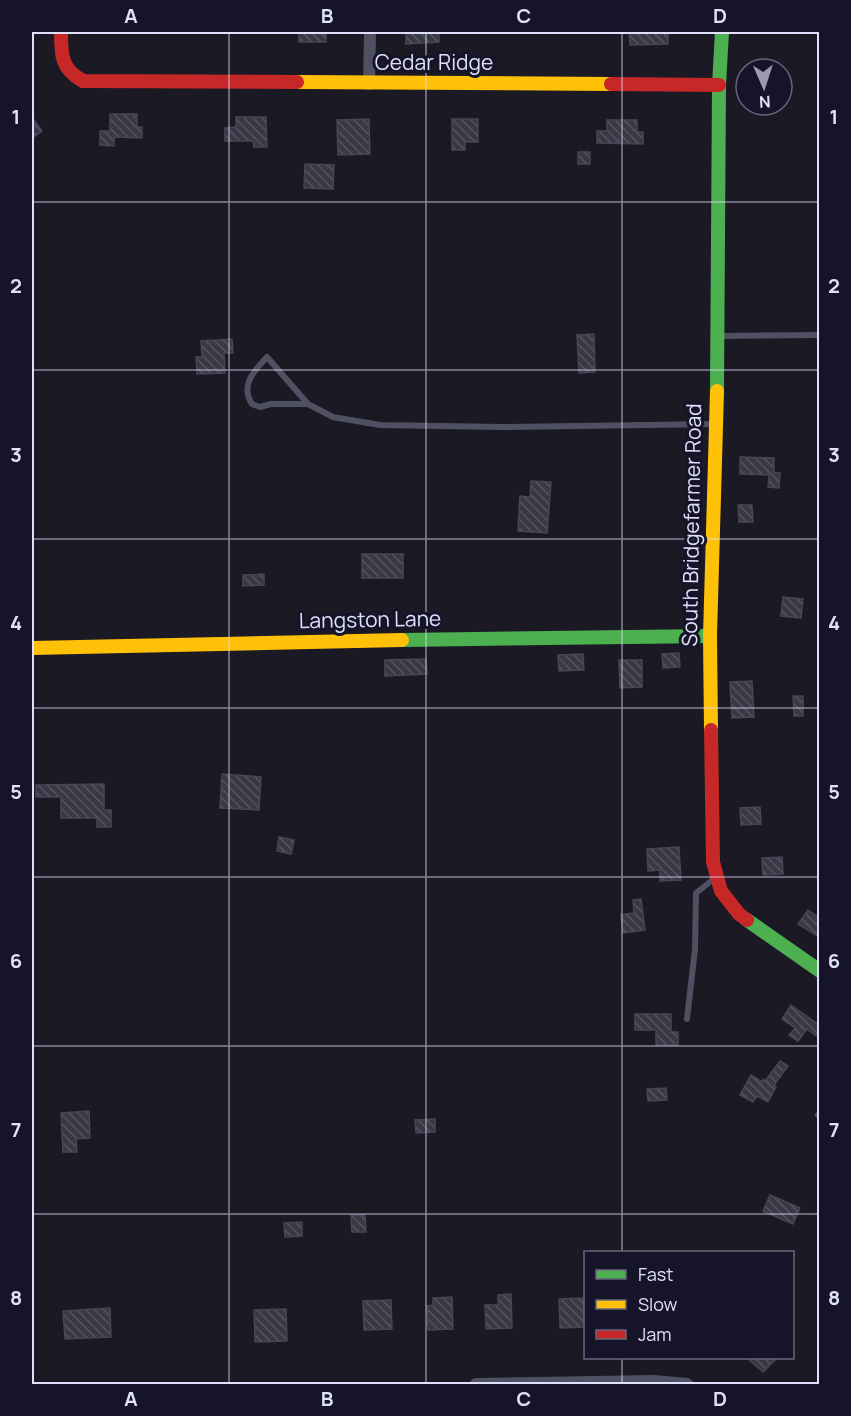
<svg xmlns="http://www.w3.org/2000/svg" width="851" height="1416" viewBox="0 0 851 1416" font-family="Manrope,sans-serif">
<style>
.building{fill:url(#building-back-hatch);stroke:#474556;stroke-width:1.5}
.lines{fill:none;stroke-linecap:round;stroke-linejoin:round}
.lane{stroke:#505063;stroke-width:6}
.street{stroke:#505063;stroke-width:12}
.fast{stroke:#4caf50;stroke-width:14}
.slow{stroke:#ffc107;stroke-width:14}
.jam{stroke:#c62828;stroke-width:14}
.grid{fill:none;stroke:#e0e0fb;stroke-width:1.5;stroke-opacity:0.55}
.labels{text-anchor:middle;stroke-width:6;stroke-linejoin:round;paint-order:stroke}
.street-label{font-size:21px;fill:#e0e0fb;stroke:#161429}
.neatline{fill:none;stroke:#e0e0fb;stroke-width:2}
.grid-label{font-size:20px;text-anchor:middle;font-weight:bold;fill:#e0e0fb}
</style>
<defs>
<pattern id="building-back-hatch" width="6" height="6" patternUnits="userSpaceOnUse" patternTransform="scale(1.5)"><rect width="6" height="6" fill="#393845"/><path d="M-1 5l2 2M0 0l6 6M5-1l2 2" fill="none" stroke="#555461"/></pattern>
</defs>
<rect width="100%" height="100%" fill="#1a1924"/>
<g class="building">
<rect x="299" y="32" width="27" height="10"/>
<polygon points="406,32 439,32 439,42 406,44"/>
<polygon points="629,32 668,32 668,44 630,45"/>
<polygon points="110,114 137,114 137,127 142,127 142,138 114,137 114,146 100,145 100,131 110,131"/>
<polygon points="32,117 42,131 32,138"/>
<polygon points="236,117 266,117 267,147 254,147 253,141 225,141 225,128 236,127"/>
<polygon points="369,119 370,154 338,155 337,120"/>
<polygon points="452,119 478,119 478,142 465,142 465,150 452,150"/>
<polygon points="607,120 637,120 637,132 643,132 643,144 597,143 597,131 607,131"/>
<rect x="578" y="152" width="12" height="12"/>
<polygon points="305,164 334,165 333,189 304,188"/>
<polygon points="594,334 595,372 579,373 577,335"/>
<polygon points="232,339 233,353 224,353 225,373 197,374 196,357 202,357 201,341"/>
<polygon points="740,457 774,458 774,473 780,473 779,488 768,487 769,475 740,474"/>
<polygon points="531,481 551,482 547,533 518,531 520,496 530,497"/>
<polygon points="738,505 752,505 753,522 739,522"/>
<rect x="362" y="554" width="41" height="24"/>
<polygon points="264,574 264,585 243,586 243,575"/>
<polygon points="783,597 803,599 801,618 781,616"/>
<polygon points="679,653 680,667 663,668 662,654"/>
<polygon points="583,654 584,670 559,671 558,655"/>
<polygon points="426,659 427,674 385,676 385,660"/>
<polygon points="619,660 642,660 642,687 620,688"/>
<polygon points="752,681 754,717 732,718 730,682"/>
<polygon points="793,696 803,696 803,716 794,716"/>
<polygon points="222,774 261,777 259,810 220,808"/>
<polygon points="104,784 104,810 111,810 111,827 97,827 97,818 61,818 61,797 36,797 36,785"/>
<polygon points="760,807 761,824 741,825 740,808"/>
<polygon points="279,837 294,840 291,854 277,851"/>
<polygon points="679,847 681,880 660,881 660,870 648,871 647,849"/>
<polygon points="782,857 783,874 763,875 762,858"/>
<polygon points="641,899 645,930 623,933 621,915 634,913 633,900"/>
<polygon points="808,910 819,918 819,937 798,924"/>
<polygon points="791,1005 819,1025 819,1038 807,1029 798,1041 789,1035 795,1028 782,1019"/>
<polygon points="635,1014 671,1014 671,1032 678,1032 678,1045 656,1045 656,1030 635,1030"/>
<polygon points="780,1061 788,1066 774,1085 776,1087 768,1102 757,1096 753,1102 740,1095 751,1075 762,1082 763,1079 765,1081"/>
<polygon points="666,1088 667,1100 648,1101 647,1089"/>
<polygon points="89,1111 90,1138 76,1139 77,1152 63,1152 61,1113"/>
<polygon points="435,1119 435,1132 416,1133 415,1120"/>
<polygon points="770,1195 800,1208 793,1224 763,1211"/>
<polygon points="351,1215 365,1215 366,1232 352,1232"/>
<polygon points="302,1222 302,1236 285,1237 284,1223"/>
<polygon points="511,1294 512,1328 486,1329 485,1305 498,1305 498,1295"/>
<polygon points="452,1297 453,1329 428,1330 427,1306 433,1305 433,1298"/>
<polygon points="585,1298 585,1327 560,1328 559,1299"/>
<polygon points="391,1300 392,1329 364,1330 363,1301"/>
<polygon points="110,1308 111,1337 65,1339 63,1311"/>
<polygon points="286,1309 287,1341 255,1342 254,1310"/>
<polygon points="747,1358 777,1358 763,1372"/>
</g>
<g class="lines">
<g class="lane">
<polyline points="719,336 820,335"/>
<path d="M308,404h-37l-11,3 -8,-3c-12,-19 2,-33 15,-47l41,47 25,13 47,8 122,2 213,-3"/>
<polyline points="687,1019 695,949 696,893 715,878"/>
<polyline points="818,1115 820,1113"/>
</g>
<g class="street">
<polyline points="369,84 370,32"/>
<polyline points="476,1384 653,1381 687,1384"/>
</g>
<g class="fast">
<polyline points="717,391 719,85 722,32"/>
<polyline points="402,640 710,636"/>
<polyline points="747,920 820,971"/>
</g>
<g class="slow">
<polyline points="297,82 611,84"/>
<polyline points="32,648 402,640"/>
<polyline points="711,730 710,636 717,391"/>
</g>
<g class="jam">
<path d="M61,32c0,23 0,37 22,49l214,1"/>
<polyline points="611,84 719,85"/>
<polyline points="711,730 713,862 721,891 739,914 747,920"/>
</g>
</g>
<path class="grid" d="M229,32v1352M426,32v1352M622,32v1220M32,202h788M32,370h788M32,539h788M32,708h788M32,877h788M32,1046h788M32,1214h788M622,1358v26"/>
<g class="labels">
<g class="street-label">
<text x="434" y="70">Cedar Ridge</text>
<text transform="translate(692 525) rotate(-89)" y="7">South Bridgefarmer Road</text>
<text transform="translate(370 620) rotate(-1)" y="7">Langston Lane</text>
</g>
</g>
<rect width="851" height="1416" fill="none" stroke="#161429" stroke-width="66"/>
<rect x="584" y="1251" width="210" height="108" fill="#161429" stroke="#67667d" stroke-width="1.5"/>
<rect x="596" y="1270" width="30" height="9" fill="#4caf50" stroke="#67667d" stroke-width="1.5"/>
<text x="638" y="1281" font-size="18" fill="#e0e0fb">Fast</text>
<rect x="596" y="1300" width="30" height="9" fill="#ffc107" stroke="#67667d" stroke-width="1.5"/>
<text x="638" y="1311" font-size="18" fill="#e0e0fb">Slow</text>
<rect x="596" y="1330" width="30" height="9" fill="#c62828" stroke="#67667d" stroke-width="1.5"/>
<text x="638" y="1341" font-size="18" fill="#e0e0fb">Jam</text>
<g transform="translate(764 87) rotate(177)"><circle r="28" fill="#161429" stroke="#67667d" stroke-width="1.5"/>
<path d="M0-4.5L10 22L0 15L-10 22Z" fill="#9b9ab0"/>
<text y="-9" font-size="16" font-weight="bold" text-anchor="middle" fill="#e0e0fb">N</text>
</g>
<rect x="33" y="33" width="785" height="1350" class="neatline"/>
<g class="grid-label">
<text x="131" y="23">A</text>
<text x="327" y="23">B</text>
<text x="524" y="23">C</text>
<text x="720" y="23">D</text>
<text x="16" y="124">1</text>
<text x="834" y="124">1</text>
<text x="16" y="293">2</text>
<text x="834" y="293">2</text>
<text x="16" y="462">3</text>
<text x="834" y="462">3</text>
<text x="16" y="630">4</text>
<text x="834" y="630">4</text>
<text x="16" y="799">5</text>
<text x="834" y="799">5</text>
<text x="16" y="968">6</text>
<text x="834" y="968">6</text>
<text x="16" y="1137">7</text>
<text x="834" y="1137">7</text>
<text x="16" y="1305">8</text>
<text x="834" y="1305">8</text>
<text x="131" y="1406">A</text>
<text x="327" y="1406">B</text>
<text x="524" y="1406">C</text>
<text x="720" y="1406">D</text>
</g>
</svg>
